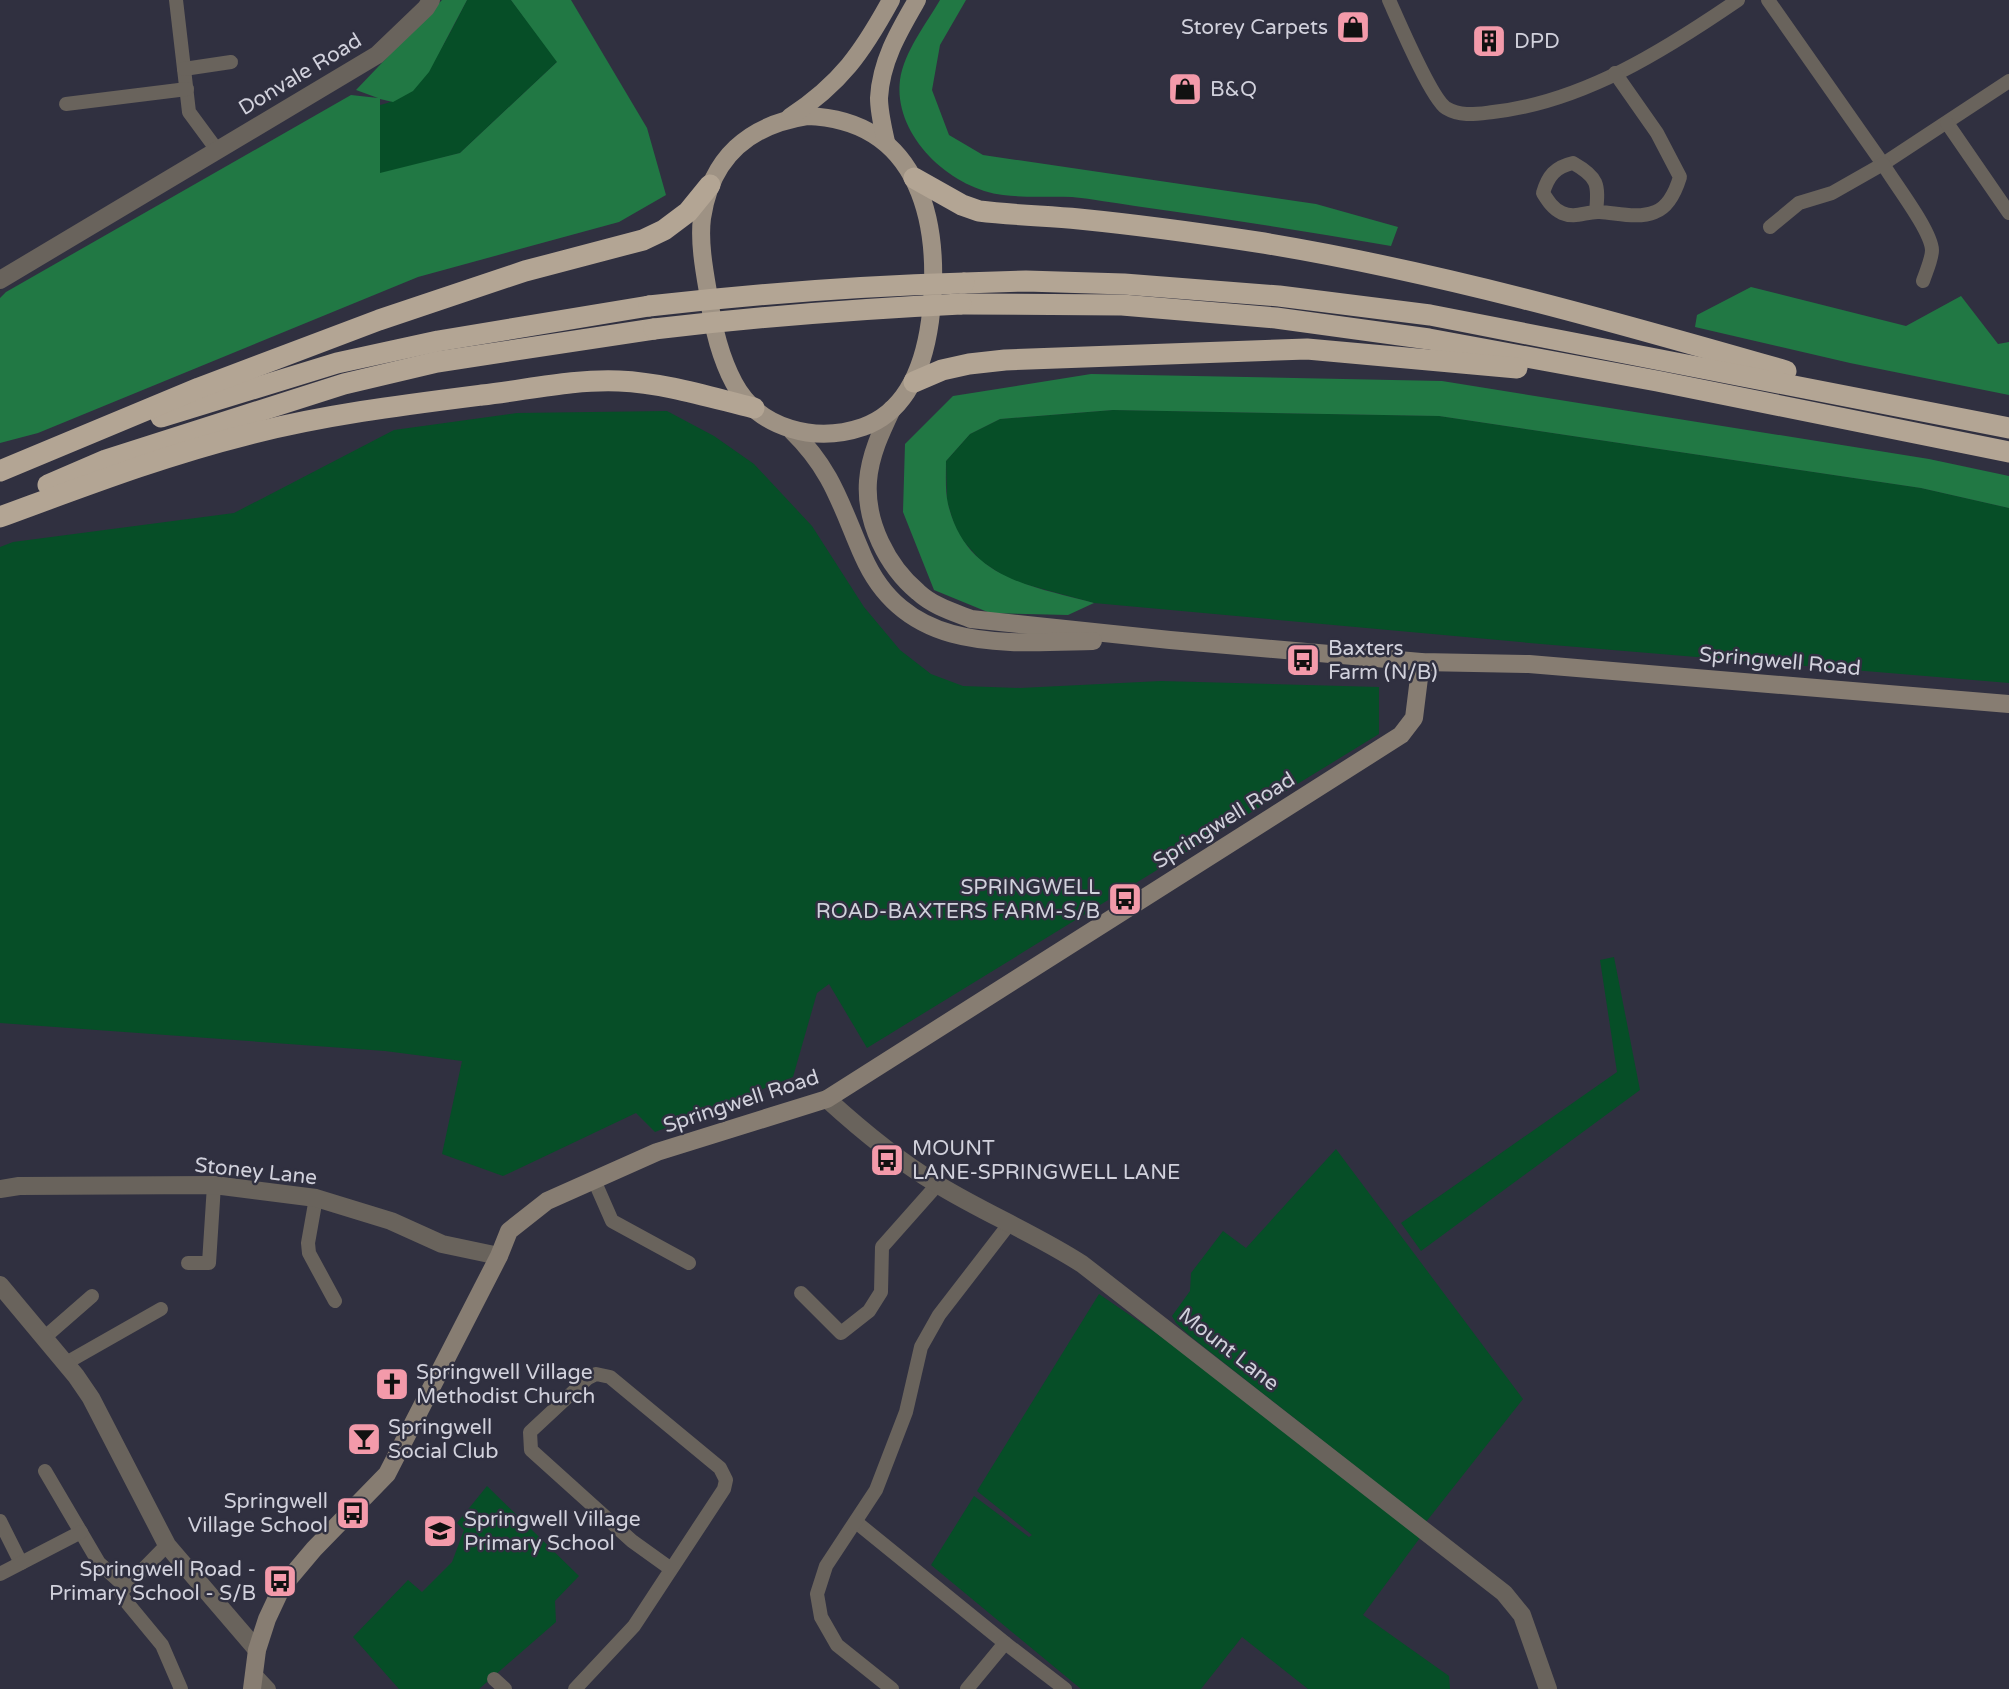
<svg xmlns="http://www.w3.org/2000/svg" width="2009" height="1689" viewBox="0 0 2009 1689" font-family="'Varela Round',sans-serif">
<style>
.green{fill:#064e27}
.forest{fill:#217844}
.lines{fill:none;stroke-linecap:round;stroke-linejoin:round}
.minor{stroke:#69635c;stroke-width:14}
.tertiary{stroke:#69635c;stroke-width:18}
.secondary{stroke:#877d72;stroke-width:18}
.primary{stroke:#9e9284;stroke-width:18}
.motorway{stroke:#b3a594;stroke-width:21}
.motorway-bridge{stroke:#b3a594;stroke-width:21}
.labels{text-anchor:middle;stroke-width:5;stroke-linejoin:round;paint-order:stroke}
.poi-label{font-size:21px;fill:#d1d1dc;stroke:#303040;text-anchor:start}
.street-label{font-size:21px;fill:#d1d1dc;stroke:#303040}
</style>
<rect width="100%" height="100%" fill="#303040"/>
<g class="green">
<path d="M467,0h44l47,61 -98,92 -80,21v-69c42,-8 69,-71 87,-105z"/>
<polygon points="1113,410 1439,416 1921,488 2009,508 2009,683 1541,644 1094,603 1010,580 981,561 957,534 947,501 946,461 970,434 1000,419"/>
<polygon points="667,411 714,436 754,464 812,526 864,607 900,650 931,674 963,686 1020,688 1161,681 1379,687 1379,734 867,1048 829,984 817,993 793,1077 655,1132 636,1113 503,1176 442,1154 462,1061 385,1051 0,1023 0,547 13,542 234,513 394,430 517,413"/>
<polygon points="1614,957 1640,1090 1421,1251 1401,1223 1617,1072 1600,960"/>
<polygon points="1336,1149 1523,1399 1426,1522 1190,1336 1176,1323 1172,1316 1190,1291 1191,1273 1223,1231 1246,1248"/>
<polygon points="1099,1294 1293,1427 1425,1531 1363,1615 1449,1676 1450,1689 1308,1689 1242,1637 1201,1689 1081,1689 931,1565 974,1496 1029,1537 1032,1535 977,1491"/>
<polygon points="487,1486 579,1576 555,1601 556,1622 479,1689 399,1689 353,1637 408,1580 422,1592 452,1562 464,1530 457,1523"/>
</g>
<g class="forest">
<polygon points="442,0 467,0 429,72 413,91 393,102 380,99 380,173 460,153 557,62 511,0 571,0 647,128 666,195 619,222 418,277 38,433 0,443 0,298 6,292 351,95 378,98 356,90"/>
<path d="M940,0h26l-26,45 -8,45 17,45 34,20 333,49 82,23 -7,19c-85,-15 -171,-28 -256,-40 -21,-3 -42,-7 -63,-9 -23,-1 -46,1 -69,-2 -52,-6 -110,-59 -103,-115 4,-28 26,-56 40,-80z"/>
<polygon points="1751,287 1906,326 1961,296 1998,344 2009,342 2009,395 1850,363 1695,327 1697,315"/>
<path d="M1091,374l351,7 487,78 80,17v32l-88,-20 -482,-72 -326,-6 -113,9 -30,15 -24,27c0,14 -1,30 2,43 18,75 83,82 146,99l-26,12 -78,-2 -56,-23 -31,-78 2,-68 48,-48z"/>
</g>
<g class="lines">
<g class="minor">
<polyline points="176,0 189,112 217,150"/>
<path d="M1389,0c9,20 42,98 57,108 15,9 30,6 47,4 90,-10 172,-62 245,-112"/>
<polyline points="1768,0 1883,164 2009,81"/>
<polyline points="184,69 231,62"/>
<polyline points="66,104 187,89"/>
<polyline points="1947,123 2009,213"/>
<path d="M1596,212c3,-28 2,-35 -23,-49 -18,4 -25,13 -30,30 5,8 10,16 19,20 14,6 24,-2 38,-1 17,1 38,7 55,0 14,-5 21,-22 25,-35l-23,-44 -42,-60"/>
<path d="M1770,227l29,-24 33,-10 51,-29c11,19 48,66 49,86 0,9 -6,22 -9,31"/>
<polyline points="594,1180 612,1221 689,1263"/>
<polyline points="316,1198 308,1243 309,1253 335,1301"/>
<polyline points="188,1263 209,1263 214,1185"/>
<polyline points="801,1293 841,1333 869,1311 881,1292 882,1247 937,1185"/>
<polyline points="45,1337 92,1296"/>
<polyline points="66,1363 161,1309"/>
<polyline points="45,1471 99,1563 119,1581"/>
<polyline points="0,1521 21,1563"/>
<polyline points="856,1522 1005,1643"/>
<polyline points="167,1545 121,1592 124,1599 162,1645 181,1689"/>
<polyline points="0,1574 81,1532"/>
<polyline points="254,1673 269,1689"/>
<polyline points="494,1679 505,1689"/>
<polyline points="575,1689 634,1626 724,1489 726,1480 720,1468 610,1377 596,1374 588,1378 530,1432 531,1450 632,1541 671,1569"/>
<polyline points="892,1689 837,1645 821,1617 817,1594 826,1566 876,1490 906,1412 921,1347 939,1315 1010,1223"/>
<polyline points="967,1689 1005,1643 1065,1689"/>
</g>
<g class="tertiary">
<polyline points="0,280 377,55 426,8 431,0"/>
<path d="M827,1099c34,31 70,61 110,85 47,29 99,50 145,80l422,329 18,22 26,74"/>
<polyline points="0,1189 19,1186 214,1185 316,1198 391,1221 442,1244 499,1256"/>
<polyline points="0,1285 76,1376 91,1398 167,1545 257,1650"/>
</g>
<g class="secondary">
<path d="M892,409c-11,23 -22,46 -24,72 -3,41 19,85 50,111 15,14 35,20 53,27l199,21 251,22 108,2 480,40"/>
<path d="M792,431c41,40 49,75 71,125 43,98 141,87 230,85"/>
<polyline points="252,1689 257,1650 267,1619 282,1587 314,1549 387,1474 499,1256 509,1231 547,1201 657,1152 827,1099 1401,735 1414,718 1421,662"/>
</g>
<g class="primary">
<path d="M807,116c115,4 135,110 123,205 -6,44 -22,90 -67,106 -47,16 -104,3 -129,-44 -15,-28 -22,-60 -26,-91 -4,-23 -9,-51 -6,-74 9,-60 47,-93 105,-102z"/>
<path d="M790,117c51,-34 72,-64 101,-117"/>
<path d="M886,142c-3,-14 -7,-30 -7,-44 2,-37 20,-67 38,-98"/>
</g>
<g class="motorway">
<path d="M914,178l48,27 17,6c33,4 67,5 100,8 60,6 119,14 178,23 179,29 355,79 529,129"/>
<polyline points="964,283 1026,281 1124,284 1279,296 1430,315 2009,428"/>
<polyline points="961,304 1122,305 1276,318 1429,339 1657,381 2009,452"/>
<polyline points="914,382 942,370 969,364 1005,360 1307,349 1517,368"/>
<polyline points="161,417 337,363 438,341 649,306"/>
<polyline points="0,471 199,388 379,320 525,271 643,240 664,230 688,212 710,185"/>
<polyline points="48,485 106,460 344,384 437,362 654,329"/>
<path d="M0,517c82,-30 162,-61 246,-82 77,-20 157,-30 236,-40 45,-5 92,-16 137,-14 46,2 90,16 135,27"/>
</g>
<g class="motorway-bridge">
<path d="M649,306c105,-12 210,-20 315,-23"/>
<path d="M654,329c102,-12 204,-20 307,-25"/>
</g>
</g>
<defs>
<g id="shop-square" transform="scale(1.75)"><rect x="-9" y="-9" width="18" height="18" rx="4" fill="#f39aaa" stroke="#303040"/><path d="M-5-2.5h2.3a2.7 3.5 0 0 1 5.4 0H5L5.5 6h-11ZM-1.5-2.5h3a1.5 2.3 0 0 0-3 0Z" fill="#111"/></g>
<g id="building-square" transform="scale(1.75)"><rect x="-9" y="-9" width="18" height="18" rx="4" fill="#f39aaa" stroke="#303040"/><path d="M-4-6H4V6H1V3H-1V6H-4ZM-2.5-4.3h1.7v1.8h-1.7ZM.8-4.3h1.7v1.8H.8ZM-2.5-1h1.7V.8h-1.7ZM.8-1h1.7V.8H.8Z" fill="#111"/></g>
<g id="bus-square" transform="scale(1.75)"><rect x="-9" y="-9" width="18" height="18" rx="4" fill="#f39aaa" stroke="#303040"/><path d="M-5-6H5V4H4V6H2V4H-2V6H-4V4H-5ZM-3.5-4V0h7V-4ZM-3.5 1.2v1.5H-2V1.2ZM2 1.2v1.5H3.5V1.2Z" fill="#111"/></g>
<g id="church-square" transform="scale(1.75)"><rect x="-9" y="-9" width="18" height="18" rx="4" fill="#f39aaa" stroke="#303040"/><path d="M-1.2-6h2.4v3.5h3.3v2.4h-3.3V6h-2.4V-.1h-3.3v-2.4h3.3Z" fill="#111"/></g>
<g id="bar-square" transform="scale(1.75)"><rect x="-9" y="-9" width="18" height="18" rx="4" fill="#f39aaa" stroke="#303040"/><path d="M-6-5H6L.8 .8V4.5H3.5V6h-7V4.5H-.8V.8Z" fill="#111"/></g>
<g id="school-square" transform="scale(1.75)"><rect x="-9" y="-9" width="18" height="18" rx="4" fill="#f39aaa" stroke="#303040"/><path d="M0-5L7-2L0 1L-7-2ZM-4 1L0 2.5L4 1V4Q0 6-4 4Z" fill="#111"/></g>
</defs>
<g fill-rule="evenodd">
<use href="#shop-square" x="1353" y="27"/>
<use href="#building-square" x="1489" y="41"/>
<use href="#shop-square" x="1185" y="89"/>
<use href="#bus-square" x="1303" y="660"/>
<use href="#bus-square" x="1125" y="899"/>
<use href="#bus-square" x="887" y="1160"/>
<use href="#church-square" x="392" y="1384"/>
<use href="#bar-square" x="364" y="1439"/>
<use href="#bus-square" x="353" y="1513"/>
<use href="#school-square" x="440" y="1531"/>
<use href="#bus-square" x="280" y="1581"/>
</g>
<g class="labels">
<g class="poi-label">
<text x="1328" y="34" text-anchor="end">Storey Carpets</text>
<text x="1514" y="48">DPD</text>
<text x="1210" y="96">B&amp;Q</text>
<text x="1328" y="655">Baxters<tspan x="1328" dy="24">Farm (N/B)</tspan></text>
<text x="1100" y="894" text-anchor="end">SPRINGWELL<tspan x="1100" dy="24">ROAD-BAXTERS FARM-S/B</tspan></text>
<text x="912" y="1155">MOUNT<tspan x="912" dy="24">LANE-SPRINGWELL LANE</tspan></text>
<text x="416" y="1379">Springwell Village<tspan x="416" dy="24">Methodist Church</tspan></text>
<text x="388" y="1434">Springwell<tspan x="388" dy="24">Social Club</tspan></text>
<text x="328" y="1508" text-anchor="end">Springwell<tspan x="328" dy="24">Village School</tspan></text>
<text x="464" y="1526">Springwell Village<tspan x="464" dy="24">Primary School</tspan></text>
<text x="256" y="1576" text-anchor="end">Springwell Road -<tspan x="256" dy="24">Primary School - S/B</tspan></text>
</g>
<g class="street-label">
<text transform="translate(300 74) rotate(-31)" y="7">Donvale Road</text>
<text transform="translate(1780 661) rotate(5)" y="7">Springwell Road</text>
<text transform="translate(1224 820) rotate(-32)" y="7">Springwell Road</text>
<text transform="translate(741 1101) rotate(-18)" y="7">Springwell Road</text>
<text transform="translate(256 1171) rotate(6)" y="7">Stoney Lane</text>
<text transform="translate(1229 1349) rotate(38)" y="7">Mount Lane</text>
</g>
</g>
</svg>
